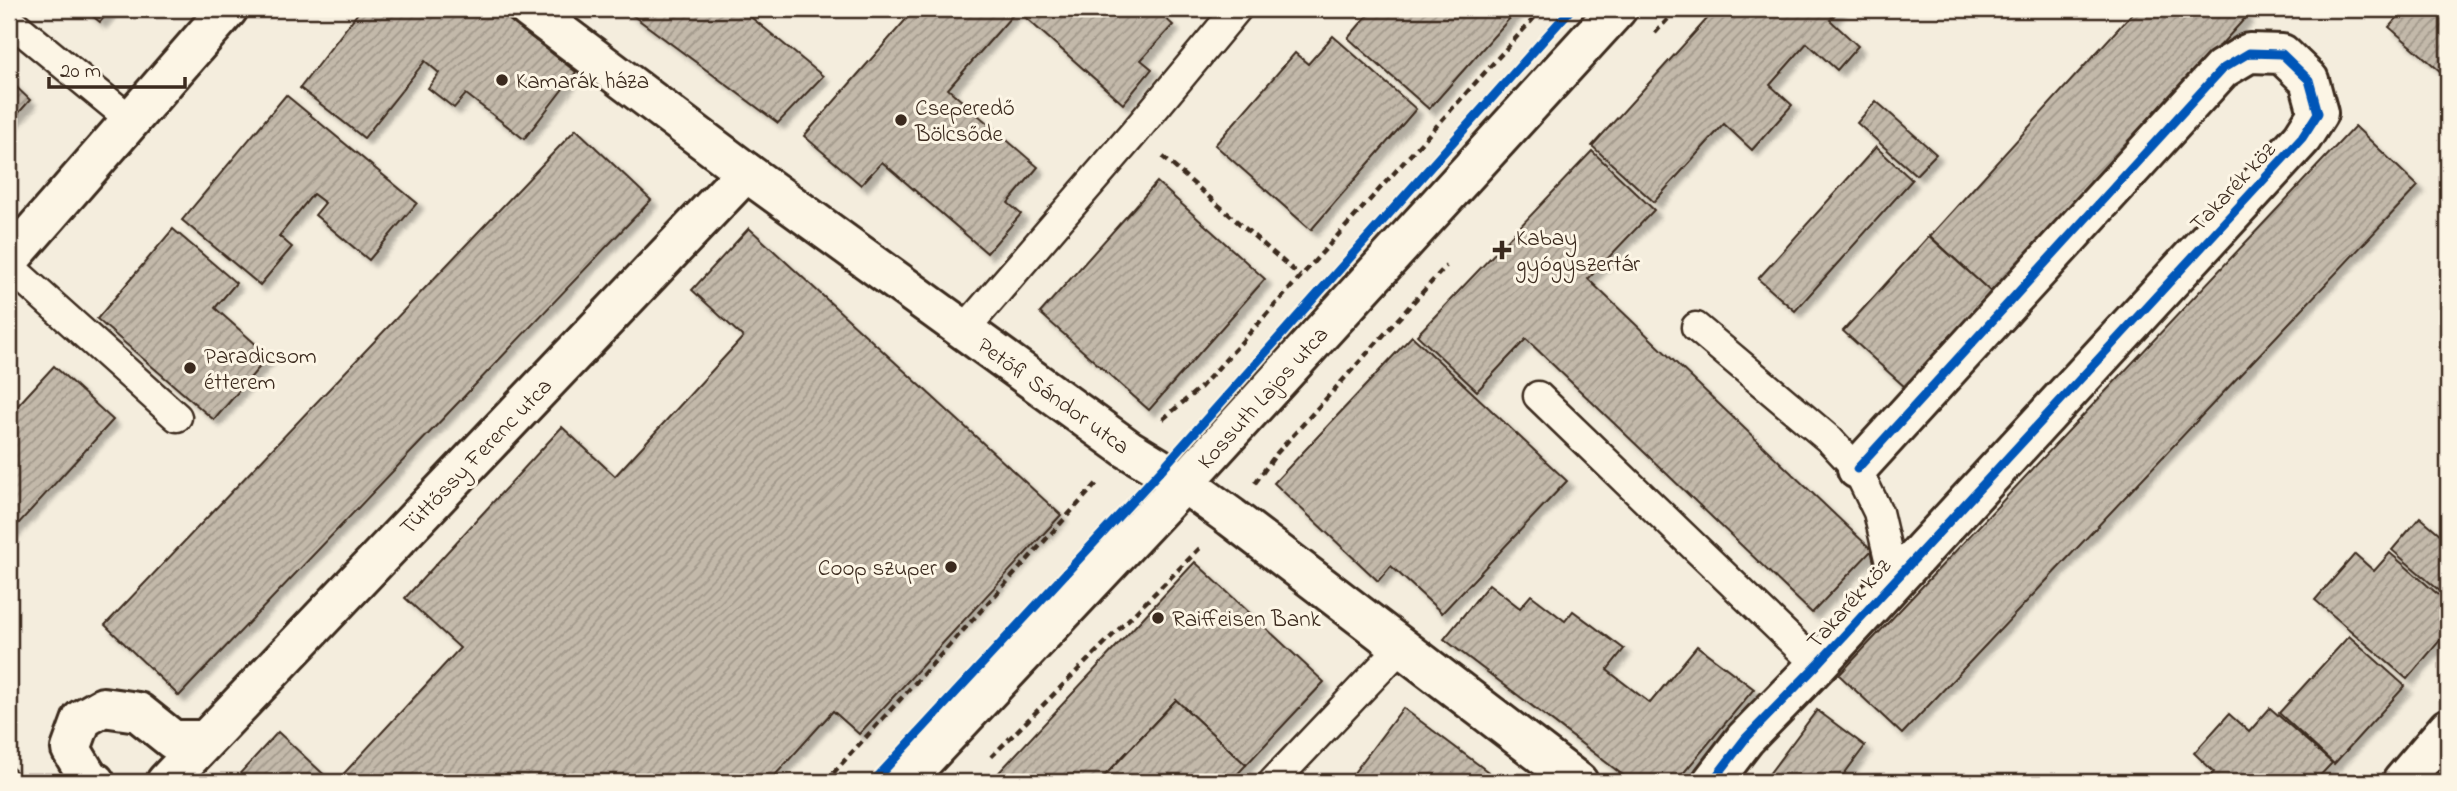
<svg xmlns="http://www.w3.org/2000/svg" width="2457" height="791" viewBox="0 0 2457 791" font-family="'Indie Flower',sans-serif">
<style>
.building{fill:url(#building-hatch);stroke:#3b2a1e;stroke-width:2;filter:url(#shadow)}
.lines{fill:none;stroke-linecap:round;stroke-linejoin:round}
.lane-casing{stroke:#3b2a1e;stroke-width:33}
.street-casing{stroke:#3b2a1e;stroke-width:44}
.secondary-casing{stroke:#3b2a1e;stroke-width:44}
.path{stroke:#3b2a1e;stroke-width:4.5;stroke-dasharray:7 5;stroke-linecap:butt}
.lane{stroke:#fcf5e5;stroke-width:28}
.street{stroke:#fcf5e5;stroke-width:38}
.secondary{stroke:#fcf5e5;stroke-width:38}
.cycleway-casing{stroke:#fcf5e5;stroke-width:13}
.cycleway{stroke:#0057b8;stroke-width:9}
.poi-dot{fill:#3b2a1e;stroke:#fcf5e5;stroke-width:2.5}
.labels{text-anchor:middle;stroke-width:6;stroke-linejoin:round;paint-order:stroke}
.poi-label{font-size:23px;fill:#3b2a1e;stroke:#fcf5e5;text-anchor:start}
.street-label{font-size:23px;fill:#3b2a1e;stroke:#fcf5e5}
</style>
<defs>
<pattern id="building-hatch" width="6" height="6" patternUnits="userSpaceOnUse" patternTransform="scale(1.75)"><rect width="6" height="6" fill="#c3b9aa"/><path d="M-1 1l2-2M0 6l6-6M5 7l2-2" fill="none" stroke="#a0978a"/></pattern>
<filter id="shadow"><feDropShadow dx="6" dy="6" stdDeviation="2" flood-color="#0004"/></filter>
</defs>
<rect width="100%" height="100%" fill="#f4eddd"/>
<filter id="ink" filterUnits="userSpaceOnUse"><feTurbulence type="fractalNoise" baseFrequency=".0143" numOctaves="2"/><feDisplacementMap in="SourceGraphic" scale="14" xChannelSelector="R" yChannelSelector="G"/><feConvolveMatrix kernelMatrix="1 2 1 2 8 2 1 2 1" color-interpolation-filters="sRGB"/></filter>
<g filter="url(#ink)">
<g class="building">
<polygon points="84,9 111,9 100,22"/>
<polygon points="361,9 495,9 576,72 524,139 466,94 454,108 428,88 439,73 425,61 364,138 300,88"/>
<polygon points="624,9 741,9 823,76 778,123"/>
<polygon points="915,9 1155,9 1173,25 1141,60 1152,69 1123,104 1017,10 948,89 1038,167 1008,203 1021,214 987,253 882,162 861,185 804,136"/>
<polygon points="1373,9 1518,9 1429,109 1348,38"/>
<polygon points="1716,9 1840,9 1830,20 1858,46 1837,70 1807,43 1770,85 1792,105 1752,150 1724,124 1654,202 1592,146"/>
<polygon points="2136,9 2239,9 2247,16 1994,295 1930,236"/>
<polygon points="2405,9 2448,9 2448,78 2389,27"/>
<polygon points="1333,36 1416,109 1311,230 1215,145 1295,53 1308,64"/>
<polygon points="9,80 30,100 9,124"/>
<polygon points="286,95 417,203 369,260 315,215 325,203 313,194 279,236 292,247 260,285 182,220"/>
<polygon points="1876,101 1936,154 1916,175 1857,123"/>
<polygon points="2355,126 2418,186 1902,734 1839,675"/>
<polygon points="576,129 651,200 179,696 105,625"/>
<polygon points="1876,147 1912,180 1795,311 1758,279"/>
<polygon points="1592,151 1654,210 1588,279 1872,550 1812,613 1526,339 1477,391 1417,335"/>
<polygon points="1157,182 1265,279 1149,410 1040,313"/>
<polygon points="749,228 1061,515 859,734 833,711 769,782 336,782 460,648 405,598 562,427 615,476 743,337 692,290"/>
<polygon points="173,229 236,283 215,308 269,356 214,420 97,319"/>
<polygon points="1929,236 1992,293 1906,388 1843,331"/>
<polygon points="1412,336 1567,481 1442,613 1391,566 1378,581 1274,483"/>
<polygon points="54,366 113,420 9,534 9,415"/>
<polygon points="2420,517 2448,541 2448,598 2392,550"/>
<polygon points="2390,553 2448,603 2448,631 2407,679 2315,600 2355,554 2374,571"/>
<polygon points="1195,562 1324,682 1246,765 1176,700 1099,782 990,782"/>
<polygon points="1489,584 1520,608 1531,595 1565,621 1573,611 1624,649 1607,670 1650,703 1697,646 1754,689 1676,782 1632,782 1444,639"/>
<polygon points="2349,636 2405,686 2334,764 2279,713"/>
<polygon points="1176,700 1246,765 1230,782 1099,782"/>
<polygon points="1403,708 1491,774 1501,782 1347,782"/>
<polygon points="2270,708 2332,763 2314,782 2205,782 2214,772 2194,753 2229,714 2249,732"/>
<polygon points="1817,710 1865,746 1838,782 1763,782"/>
<polygon points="278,732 332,782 232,782"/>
<polygon points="9,765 28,782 9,782"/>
</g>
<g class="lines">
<g class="lane-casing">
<g id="lane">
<polyline points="9,20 131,120"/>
<polyline points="9,266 177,417"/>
<polyline points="1696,327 1830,440 1857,469 1878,512 1894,580"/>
<polyline points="964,330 1134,133 1237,9"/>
<polyline points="1538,396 1817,665"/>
<polyline points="1273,782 1400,648"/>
</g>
</g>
<g class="street-casing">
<g id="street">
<polyline points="529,9 746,172 1128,449 1184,483 1231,517 1578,782"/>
<polyline points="95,782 89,779 71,749 82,719 103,707 138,712 173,740 204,740"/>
<polyline points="166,782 746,172"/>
<polyline points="1712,782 1745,739 1817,665 2302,138 2318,113 2309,80 2282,54 2249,53 2222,69 1857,469"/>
<polyline points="2402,782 2448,728"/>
</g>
</g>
<g class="secondary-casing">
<g id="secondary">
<polyline points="9,260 228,9"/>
<polyline points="903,782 1184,483 1617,9"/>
</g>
</g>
<g class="path">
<polyline points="1655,33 1677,9"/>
<polyline points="1163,157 1300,276"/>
<polyline points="1163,419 1201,387 1542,9"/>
<polyline points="1255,483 1277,453 1446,266"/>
<polyline points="991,757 1200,548"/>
<polyline points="825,782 1099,481"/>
</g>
<use href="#lane" class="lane"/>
<use href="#street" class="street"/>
<use href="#secondary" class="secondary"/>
<g class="cycleway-casing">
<g id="cycleway">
<polyline points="873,782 1162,469 1571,9"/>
<polyline points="1712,782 1745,739 1817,665 2302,138 2318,113 2309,80 2282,54 2249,53 2222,69 1857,469"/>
</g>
</g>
<use href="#cycleway" class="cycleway"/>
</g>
</g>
<g class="poi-dot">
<circle cx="502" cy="80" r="7"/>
<circle cx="901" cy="120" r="7"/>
<path d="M1498.5 239.5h7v7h7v7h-7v7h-7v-7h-7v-7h7z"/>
<circle cx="190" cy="368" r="7"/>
<circle cx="951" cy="567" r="7"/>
<circle cx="1158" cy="618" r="7"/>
</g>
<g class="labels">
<g class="poi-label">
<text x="516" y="88">Kamarák háza</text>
<text x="915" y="115">Cseperedő<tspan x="915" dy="26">Bölcsőde</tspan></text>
<text x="1516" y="245">Kabay<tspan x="1516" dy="26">gyógyszertár</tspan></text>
<text x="204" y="363">Paradicsom<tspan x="204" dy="26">étterem</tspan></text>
<text x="937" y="575" text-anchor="end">Coop szuper</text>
<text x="1172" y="626">Raiffeisen Bank</text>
</g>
<g class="street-label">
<text transform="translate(2232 186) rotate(-47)" y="8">Takarék köz</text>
<text transform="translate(1054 395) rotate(36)" y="8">Petőfi Sándor utca</text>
<text transform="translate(1262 397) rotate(-48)" y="8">Kossuth Lajos utca</text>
<text transform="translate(475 456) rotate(-46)" y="8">Tüttőssy Ferenc utca</text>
<text transform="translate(1848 603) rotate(-48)" y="8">Takarék köz</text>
</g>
</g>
<rect width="2457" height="791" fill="none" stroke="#fcf5e5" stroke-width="35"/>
<rect x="18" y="18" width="2422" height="756" fill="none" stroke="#3b2a1e" stroke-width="2.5" filter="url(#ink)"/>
<path d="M49 77v10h136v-10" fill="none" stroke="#3b2a1e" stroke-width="3.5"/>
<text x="60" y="77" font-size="21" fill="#3b2a1e" stroke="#fcf5e5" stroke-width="5" paint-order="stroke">20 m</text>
</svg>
